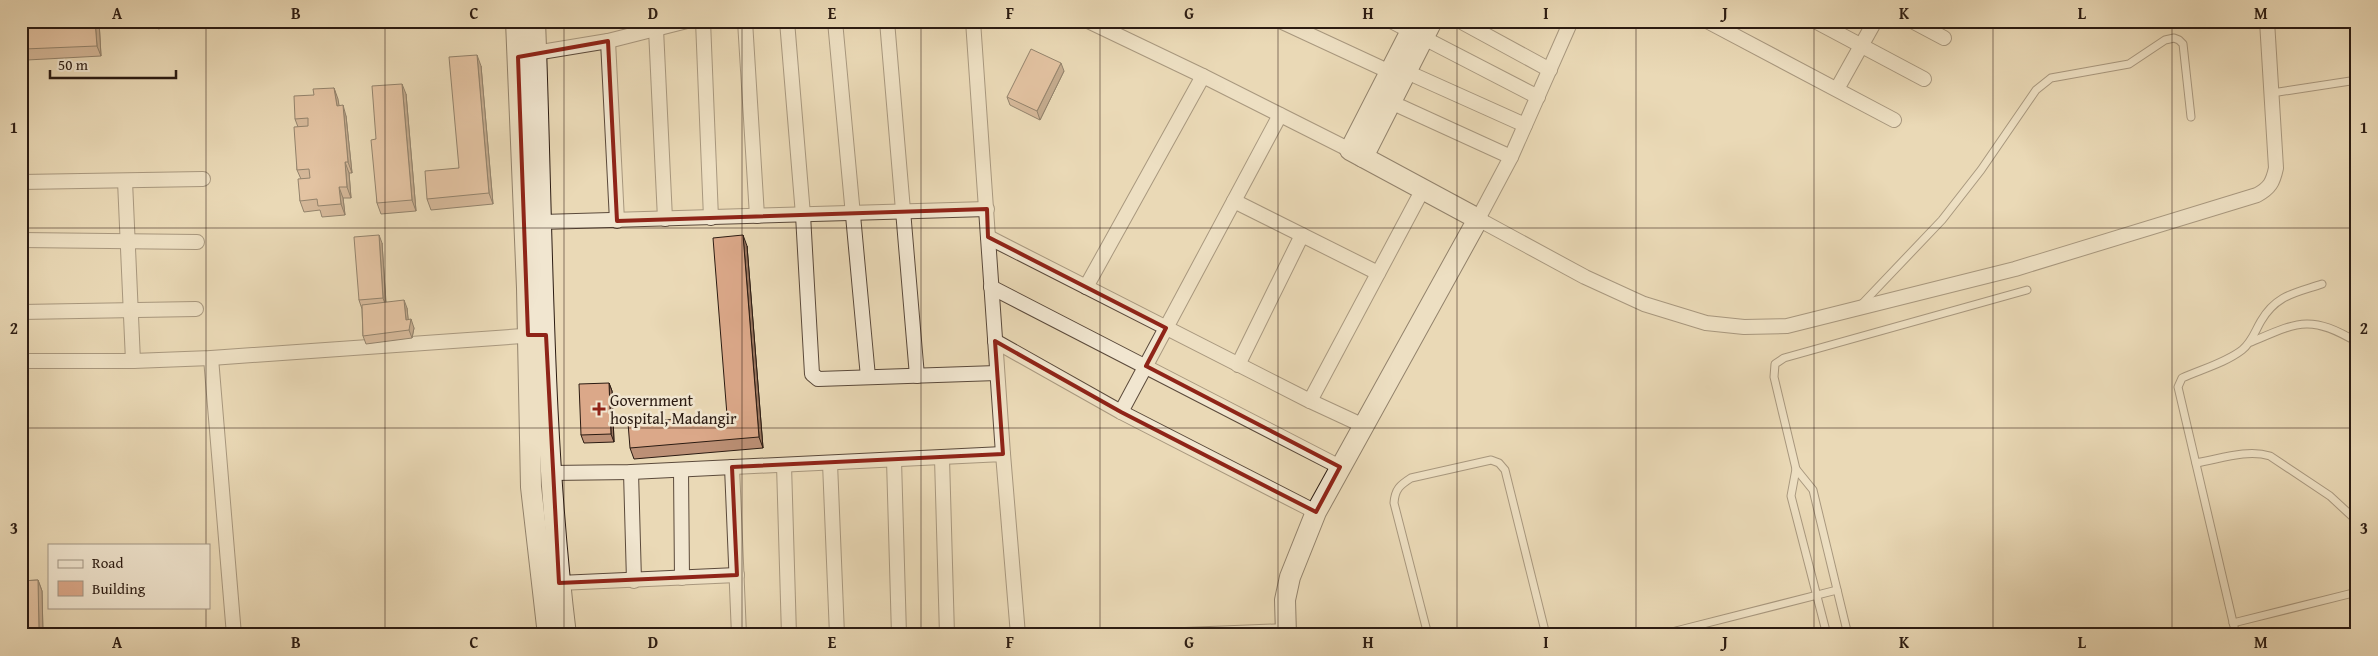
<svg xmlns="http://www.w3.org/2000/svg" width="2378" height="656" viewBox="0 0 2378 656" font-family="'Gentium Book Plus',serif">
<style>
.lines{fill:none;stroke-linecap:round;stroke-linejoin:round}
.lane-casing{stroke:#5b4a3b;stroke-width:9}
.street-casing{stroke:#5b4a3b;stroke-width:16}
.secondary-casing{stroke:#2b1b12;stroke-width:22}
.lane{stroke:#f1e6d0;stroke-width:7}
.street{stroke:#f1e6d0;stroke-width:14}
.secondary{stroke:#f1e6d0;stroke-width:20}
.wall{fill:#bc9076;stroke:#2b1b12}
.shaded-wall{fill:#997660;stroke:#2b1b12}
.building{fill:#dba889;stroke:#2b1b12}
.marked{fill:none;stroke:#8f2418;stroke-width:4;stroke-linejoin:round}
.grid{fill:none;stroke:#2b1b12;stroke-width:1;stroke-opacity:0.55}
.poi-dot{fill:#8f2418;stroke:#f1e6d0;stroke-width:2}
.labels{text-anchor:middle;stroke-width:5;stroke-linejoin:round;paint-order:stroke}
.poi-label{font-size:16px;fill:#2b1b12;stroke:#f1e6d0;text-anchor:start}
.neatline{fill:none;stroke:#2b1b12;stroke-width:2}
.grid-label{font-size:16px;text-anchor:middle;font-weight:bold;fill:#2b1b12}
</style>
<rect width="100%" height="100%" fill="#ead9b6"/>
<filter id="stains"><feTurbulence type="fractalNoise" baseFrequency=".004" numOctaves="4"/><feColorMatrix values="0 0 0 0 .2 0 0 0 0 .09 0 0 0 0 .02 0 0 0 .5 -.17"/></filter>
<radialGradient id="worn" r=".72"><stop offset=".6" stop-color="#630" stop-opacity="0"/><stop offset="1" stop-color="#630" stop-opacity=".3"/></radialGradient>
<g class="lines">
<g class="lane-casing">
<g id="lane">
<polyline points="2272,93 2357,80"/>
<polyline points="1861,305 1942,220 1981,170 2036,90 2051,78 2129,64 2165,40 2174,38 2179,40 2183,44 2191,117"/>
<path d="M2251,342c47,-20 59,-28 106,0"/>
<path d="M2196,463c24,-4 51,-14 74,-7l60,40 27,25"/>
<polyline points="1796,469 1813,490 1848,635"/>
<polyline points="2233,623 2357,592"/>
<path d="M1428,635l-34,-132c1,-14 6,-18 17,-25l80,-18 8,3 6,7 41,165"/>
<polyline points="1660,635 1837,590"/>
<polyline points="1827,635 1791,496 1796,469 1774,377 1775,364 1784,358 2027,290"/>
<path d="M2236,635l-58,-248 4,-9c20,-9 43,-15 60,-28 10,-8 13,-19 19,-29 15,-26 34,-28 61,-37"/>
</g>
</g>
<g class="street-casing">
<g id="street">
<polyline points="703,21 711,218"/>
<polyline points="745,21 757,216"/>
<polyline points="787,21 803,215 812,374 818,379 997,373"/>
<polyline points="835,21 868,377"/>
<polyline points="887,21 917,376"/>
<polyline points="973,21 1003,454"/>
<polyline points="1088,21 1203,76 1350,150"/>
<polyline points="1280,21 1390,72"/>
<polyline points="1391,21 1538,97"/>
<polyline points="1460,21 1550,70"/>
<path d="M1571,21l-60,136 -33,62 107,58 59,27 62,19 38,4 43,-1 228,-57 242,-74c13,-7 16,-13 19,-27l-9,-147"/>
<polyline points="1707,21 1894,120"/>
<polyline points="1815,21 1924,79"/>
<polyline points="1912,21 1944,38"/>
<polyline points="656,29 665,219"/>
<polyline points="608,41 617,221"/>
<polyline points="529,54 608,41 687,21"/>
<polyline points="1398,68 1525,125"/>
<polyline points="1837,89 1875,21"/>
<polyline points="1384,99 1511,157"/>
<polyline points="125,181 133,361"/>
<polyline points="21,182 203,179"/>
<polyline points="1234,201 1378,273"/>
<polyline points="542,222 987,209"/>
<polyline points="988,237 1310,401 1364,426"/>
<polyline points="21,240 197,242"/>
<polyline points="991,287 1340,467"/>
<polyline points="1086,287 1203,76"/>
<polyline points="21,312 196,309"/>
<polyline points="995,341 1121,412 1316,512"/>
<polyline points="211,358 234,635"/>
<polyline points="21,361 133,361 211,358 537,335"/>
<polyline points="1238,365 1302,235"/>
<polyline points="1310,401 1423,189"/>
<polyline points="1121,412 1280,115"/>
<polyline points="942,458 947,635"/>
<polyline points="894,460 899,635"/>
<polyline points="830,463 837,635"/>
<polyline points="784,465 789,635"/>
<polyline points="732,467 739,635"/>
<polyline points="681,470 682,578"/>
<polyline points="631,472 634,581"/>
<polyline points="551,473 631,472 1003,454 1018,635"/>
<polyline points="559,583 737,575"/>
<polyline points="1185,635 1286,631"/>
</g>
</g>
<g class="secondary-casing">
<g id="secondary">
<polyline points="516,21 527,288 531,487 548,635"/>
<path d="M535,21c8,205 6,411 31,614"/>
<polyline points="1363,157 1432,21"/>
<polyline points="1286,635 1285,600 1290,577 1316,512 1478,219 1350,150 1416,21"/>
</g>
</g>
<use href="#lane" class="lane"/>
<use href="#street" class="street"/>
<use href="#secondary" class="secondary"/>
</g>
<g class="wall">
<polygon points="21,21 99,21 101,56 27,60 28,69 21,69"/>
<polygon points="156,21 183,21 184,24 158,29"/>
<polygon points="481,66 493,204 431,210 427,199 459,168"/>
<polygon points="1064,71 1040,120 1010,105 1007,97"/>
<polygon points="334,88 339,106 346,116 352,173 349,173 351,198 343,198 345,215 322,217 320,210 304,212 300,201 301,179 297,170 298,127 295,119 314,95"/>
<polygon points="406,94 416,211 381,214 377,203 376,139"/>
<polygon points="382,243 386,302 407,308 408,320 414,328 412,338 366,344 363,336 362,309 359,300"/>
<polygon points="747,246 763,448 634,459 630,448 727,415"/>
<polygon points="609,383 612,391 614,442 584,443 581,435"/>
<polygon points="21,520 25,549 21,550"/>
<polygon points="38,580 42,591 43,635 21,635 21,581"/>
</g>
<g class="shaded-wall">
<polygon points="95,21 99,21 101,56 97,46"/>
<polygon points="24,49 27,60 28,69 24,58"/>
<polygon points="477,55 481,66 493,204 489,193"/>
<polygon points="1061,63 1064,71 1040,120 1037,111"/>
<polygon points="402,84 406,94 416,211 412,200"/>
<polygon points="334,88 338,99 341,117 337,106"/>
<polygon points="343,105 346,116 352,173 348,162"/>
<polygon points="345,162 349,173 351,198 347,187"/>
<polygon points="339,187 343,198 345,215 341,204"/>
<polygon points="379,235 382,243 386,307 383,298"/>
<polygon points="743,235 747,246 763,448 759,437"/>
<polygon points="404,300 407,308 409,327 411,319 414,328 412,338 409,330 406,320"/>
<polygon points="609,383 612,391 614,442 611,434"/>
<polygon points="21,520 25,549 22,541"/>
<polygon points="38,580 42,591 43,635 41,635 39,630"/>
</g>
<g class="building">
<polygon points="21,21 95,21 97,46 24,49 24,58 21,58"/>
<polygon points="1031,49 1061,63 1037,111 1007,97"/>
<polygon points="477,55 489,193 427,199 425,171 459,168 449,57"/>
<polygon points="402,84 412,200 377,203 371,140 376,139 372,86"/>
<polygon points="334,88 337,106 343,105 348,162 345,162 347,187 339,187 341,204 318,206 317,199 300,201 298,179 310,178 309,169 297,170 294,127 308,126 308,118 295,119 294,96 314,95 313,89"/>
<polygon points="379,235 383,298 359,300 354,237"/>
<polygon points="743,235 759,437 630,448 628,423 727,415 713,238"/>
<polygon points="404,300 406,320 411,319 409,330 363,336 362,305"/>
<polygon points="609,383 611,434 581,435 579,384"/>
<polygon points="38,580 39,630 21,630 21,581"/>
<polygon points="284,628 284,635 262,635 262,629"/>
</g>
<path d="M0 0H2378V656H0ZM608,41l9,180 370,-12 1,28 178,91 -20,38 194,101 -24,45 -195,-100 -126,-71 8,113 -271,13 5,108 -178,8 -13,-248h-18l-10,-278z" fill="#ead9b6" fill-opacity=".55" fill-rule="evenodd"/>
<path class="marked" d="M608,41l9,180 370,-12 1,28 178,91 -20,38 194,101 -24,45 -195,-100 -126,-71 8,113 -271,13 5,108 -178,8 -13,-248h-18l-10,-278z"/>
<path class="grid" d="M206,21v524M385,21v614M564,21v614M742,21v614M921,21v614M1100,21v614M1278,21v614M1457,21v614M1636,21v614M1814,21v614M1993,21v614M2172,21v614M21,228h2336M21,428h2336M206,607v28"/>
<path class="poi-dot" d="M596.5 401.5h5v5h5v5h-5v5h-5v-5h-5v-5h5z"/>
<g class="labels">
<g class="poi-label">
<text x="610" y="406">Government<tspan x="610" dy="18">hospital, Madangir</tspan></text>
</g>
</g>
<rect width="2378" height="656" fill="none" stroke="#ead9b6" stroke-width="55"/>
<rect x="48" y="544" width="162" height="65" fill="#f1e6d0" stroke="#a29584"/>
<rect x="58" y="560" width="25" height="8" fill="#f1e6d0" stroke="#a29584"/>
<text x="92" y="568" font-size="15" fill="#2b1b12">Road</text>
<rect x="58" y="581" width="25" height="15" fill="#dba889" stroke="#a29584"/>
<text x="92" y="594" font-size="15" fill="#2b1b12">Building</text>
<path d="M50 70v8h126v-8" fill="none" stroke="#2b1b12" stroke-width="2.5"/>
<text x="58" y="70" font-size="15" fill="#2b1b12" stroke="#f1e6d0" stroke-width="4" paint-order="stroke">50 m</text>
<rect x="28" y="28" width="2322" height="600" class="neatline"/>
<g class="grid-label">
<text x="117" y="19">A</text>
<text x="296" y="19">B</text>
<text x="474" y="19">C</text>
<text x="653" y="19">D</text>
<text x="832" y="19">E</text>
<text x="1010" y="19">F</text>
<text x="1189" y="19">G</text>
<text x="1368" y="19">H</text>
<text x="1546" y="19">I</text>
<text x="1725" y="19">J</text>
<text x="1904" y="19">K</text>
<text x="2082" y="19">L</text>
<text x="2261" y="19">M</text>
<text x="14" y="133">1</text>
<text x="2364" y="133">1</text>
<text x="14" y="334">2</text>
<text x="2364" y="334">2</text>
<text x="14" y="534">3</text>
<text x="2364" y="534">3</text>
<text x="117" y="648">A</text>
<text x="296" y="648">B</text>
<text x="474" y="648">C</text>
<text x="653" y="648">D</text>
<text x="832" y="648">E</text>
<text x="1010" y="648">F</text>
<text x="1189" y="648">G</text>
<text x="1368" y="648">H</text>
<text x="1546" y="648">I</text>
<text x="1725" y="648">J</text>
<text x="1904" y="648">K</text>
<text x="2082" y="648">L</text>
<text x="2261" y="648">M</text>
</g>
<rect width="100%" height="100%" filter="url(#stains)"/>
<rect width="100%" height="100%" fill="url(#worn)"/>
</svg>
